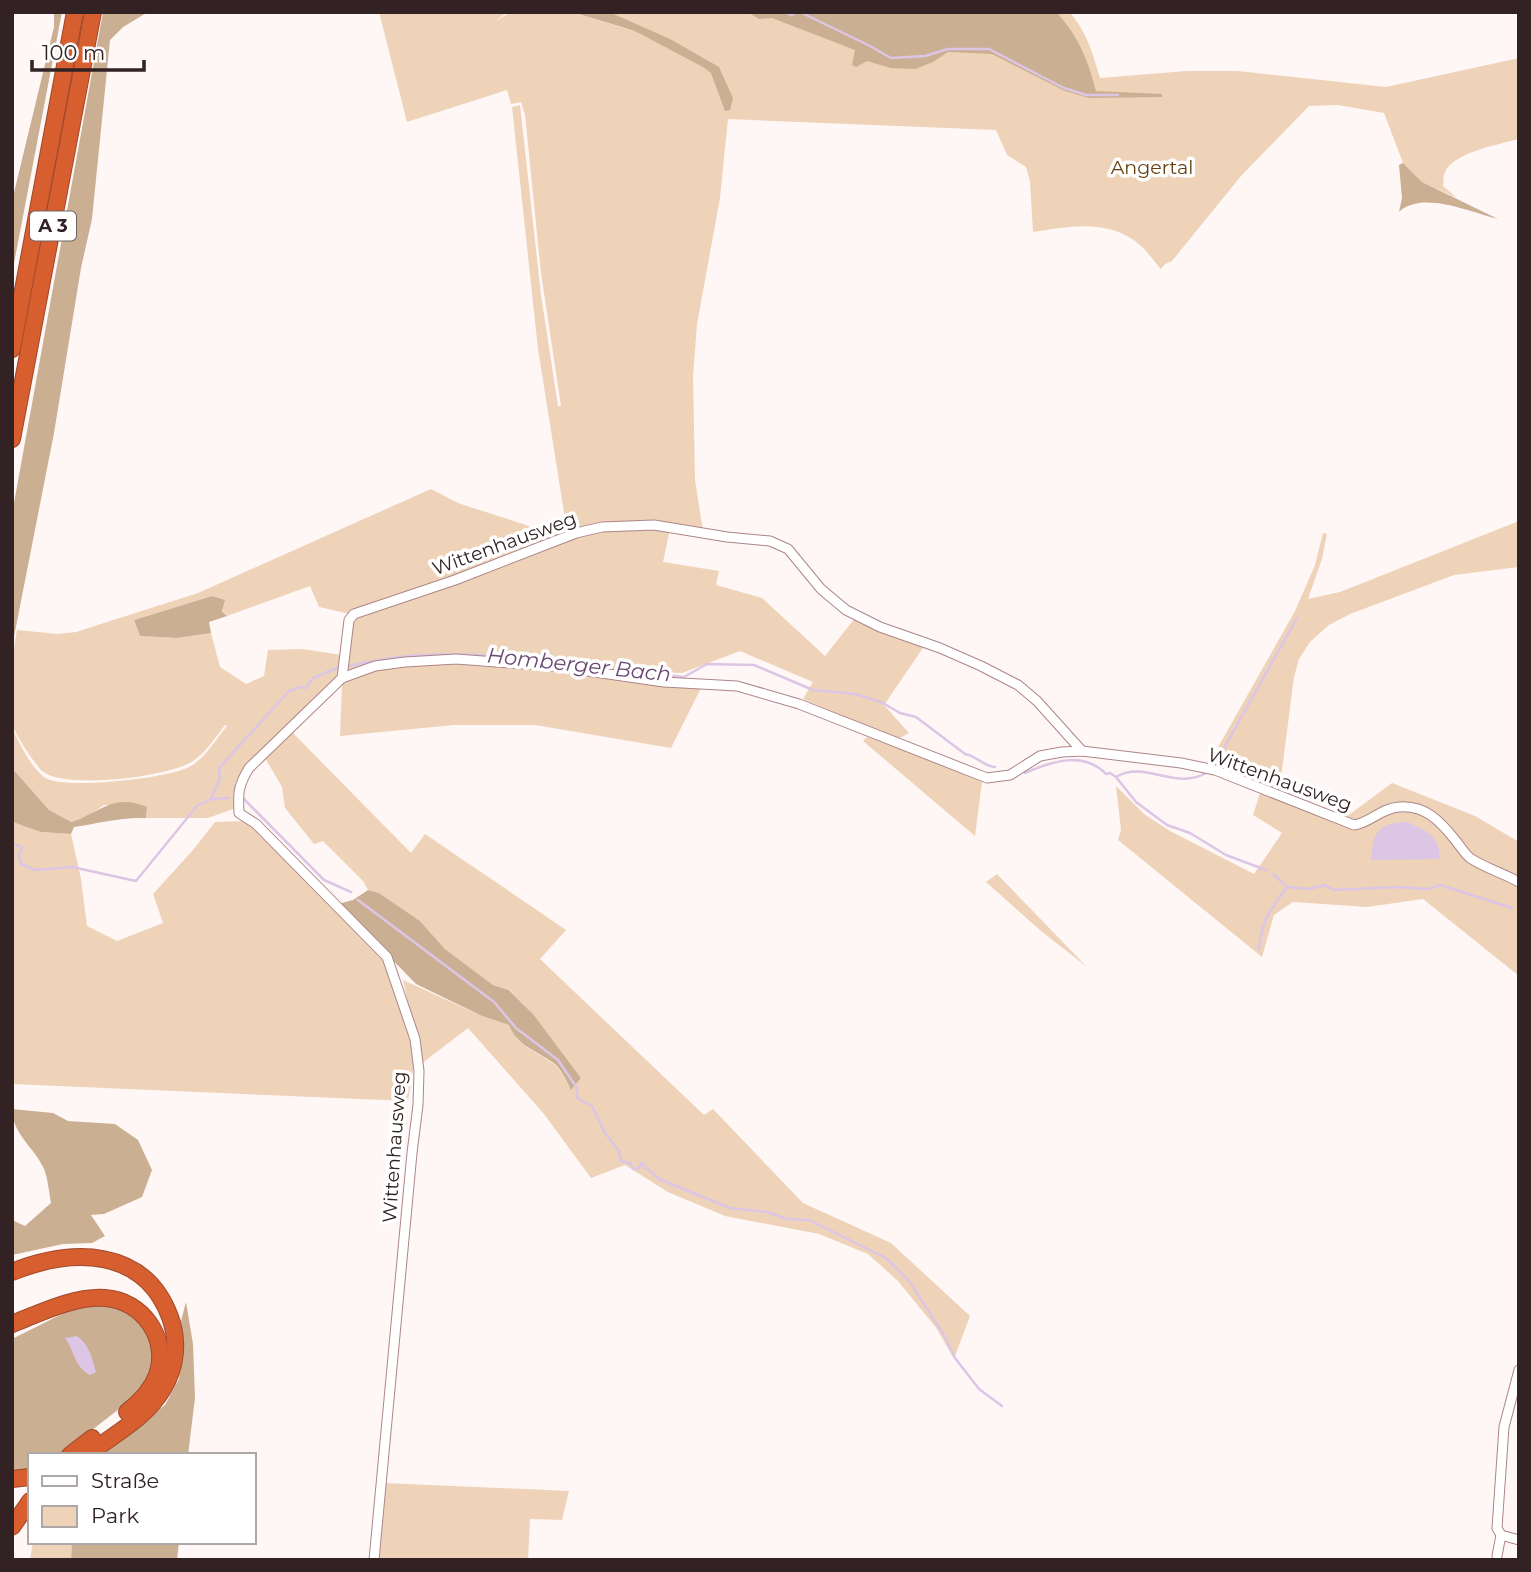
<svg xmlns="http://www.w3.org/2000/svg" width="1531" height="1572" viewBox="0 0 1531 1572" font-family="Montserrat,sans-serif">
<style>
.green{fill:#eed3b8}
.forest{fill:#caaf93}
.water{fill:#ddc5e5}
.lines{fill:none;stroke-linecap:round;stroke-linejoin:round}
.stream{stroke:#ddc5e5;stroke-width:2.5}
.minor-casing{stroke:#ad8589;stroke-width:11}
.motorway-casing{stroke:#9d492b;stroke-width:18}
.minor{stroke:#fff;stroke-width:9}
.motorway{stroke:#d65e2f;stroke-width:16}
.labels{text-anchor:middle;stroke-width:7;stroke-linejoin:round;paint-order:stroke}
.shield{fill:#fff;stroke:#706465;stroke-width:2}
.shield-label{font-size:18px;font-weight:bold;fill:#322223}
.park-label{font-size:19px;fill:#643f0e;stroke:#fff}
.street-label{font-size:19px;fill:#322223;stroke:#fff}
.water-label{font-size:21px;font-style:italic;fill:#694874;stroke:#fff}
</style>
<rect width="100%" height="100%" fill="#fff6f6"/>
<g class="green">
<path d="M379,12h128l-12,10 15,-10h62l61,19 -49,-19h485c18,19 24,43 31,66l86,-7h52l148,16 133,-29v81c-19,5 -70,14 -75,36 -1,4 0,7 -1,11l14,12 -35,-16 -19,-19 -19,-50 -46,-8 -29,1 -68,70 -69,85 -7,3 -4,5c-8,-9 -16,-21 -26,-28 -32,-22 -67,-14 -102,-9l-3,-51 -4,-14 -19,-12 -11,-25 -268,-11 -8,79 -23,126 -4,52 2,104 8,51 -59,-8 -74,10 -3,-2 -29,-182 -26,-242 8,-2 21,190 17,111h3l-20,-133 -16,-158 -4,-13 -10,2 -4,-14 -100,32z"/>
<path d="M431,489l27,14 102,33 -210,78 -31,-7 -9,-21 -83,30 -15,-20 -78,24 6,16 37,2 34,-5 9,34 26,17 18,-8 4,-26 35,-1 38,6 -5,22 -91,89 -10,18 1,24 -28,10h-62l1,-11 -43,-2 -15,10 -16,7 -24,-12 -37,-42v-40c8,16 18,38 32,49 17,14 128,1 147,-11 14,-8 25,-27 36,-40l-2,-1c-9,11 -19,28 -32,36 -24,16 -129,29 -151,10 -7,-7 -26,-35 -29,-45 -5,-14 0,-80 4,-96l41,4 18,-2 122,-39z"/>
<polygon points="1519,521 1519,567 1454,575 1350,614 1329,625 1310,642 1299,659 1294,677 1279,793 1208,765 1295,611 1315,565 1323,533 1327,534 1322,559 1308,599 1340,592"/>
<polygon points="670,529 663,562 719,571 716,585 762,598 825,656 855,618 925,645 884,705 909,733 900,738 870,728 803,699 813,682 740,651 682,673 602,671 505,658 348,670 354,618 595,530"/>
<polygon points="456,662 504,663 701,688 671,748 535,725 454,725 340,736 342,685 356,674 375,669"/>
<path d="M292,732l119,121 14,-19 141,96 -26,29 164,156 9,-6 90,94 88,40 79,73 -16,43 -17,-30 -39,-48 -30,-27 -49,-20 -94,-18 -57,-24 -43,-27 -34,13 -47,-64 -76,-86 -47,36 -18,-84 79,36 27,9c8,22 30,27 46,40 7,6 11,17 16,24l10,-11 -47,-63 -24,-25 -17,-5 -48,-36 -25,-28 -41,-28 -11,-3 -5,-9 -40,-40 -9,3 -29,-36 -3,-21 -17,-29z"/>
<polygon points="867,737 926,758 982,782 975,836 863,741"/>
<polygon points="1392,783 1475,816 1519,842 1519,976 1423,899 1367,907 1293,902 1274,915 1262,957 1118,840 1121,830 1116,786 1144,814 1170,831 1254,874 1282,833 1253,815 1260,793 1346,826 1346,817"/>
<polygon points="12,820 41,832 71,834 81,879 87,926 117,941 163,923 153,894 193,850 215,822 248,821 394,968 413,1053 413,1070 408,1101 12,1084"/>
<polygon points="997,874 1087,967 1041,931 986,882"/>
<polygon points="384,1483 569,1491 562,1520 530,1519 528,1560 377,1560"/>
<polygon points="33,1542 72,1542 71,1560 30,1560"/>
</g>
<g class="forest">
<polygon points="54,12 62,12 12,274 12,201 54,27"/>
<polygon points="103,12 148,12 123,27 110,40 92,219 81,268 54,433 12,647 12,514"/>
<polygon points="572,12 609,12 670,39 719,67 733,98 730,110 725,111 711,73 703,67 635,31"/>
<path d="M748,12h308c22,23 32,48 40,79l66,3v3l-73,1 -24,-7 -73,-37 -44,-2 -15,10 -18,7 -24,-1 -24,-7 -11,6 -4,-2 3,-15 -83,-32 -13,1z"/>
<path d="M1403,163l19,19 76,37c-28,-7 -76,-29 -99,-7l3,-14 -3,-33z"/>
<polygon points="212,596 225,600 222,611 227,616 209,622 211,633 177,638 140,636 134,620"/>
<path d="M12,768l37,42 23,12c30,-11 42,-29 75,-15l-1,11c-25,-1 -47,5 -72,9l-3,7 -30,-2 -28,-10z"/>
<path d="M368,890l11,3 41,28 25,28 48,36 16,5 25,25 47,63 -10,12c-4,-8 -9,-19 -15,-25 -17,-14 -39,-18 -47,-40l-27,-9 -66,-32 -78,-80 15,-4z"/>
<path d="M12,1109l41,4 15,8 47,3 23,16 14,30 -10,27 -38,17 -13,1 14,21 -13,7 -29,1 -51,11v-35l13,6 26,-23c-2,-11 -3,-24 -7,-34 -9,-21 -32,-35 -32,-60z"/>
<polygon points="186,1302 193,1344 195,1398 188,1455 100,1455 165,1405 179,1379 184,1343 181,1321"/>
<polygon points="104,1305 127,1310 152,1338 153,1371 142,1391 60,1455 30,1455 30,1471 12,1472 12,1339 70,1310"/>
<polygon points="72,1542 179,1542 177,1560 71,1560"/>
</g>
<g class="water">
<path d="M1407,822c17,7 35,15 32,37l-68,1c2,-29 7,-37 36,-38z"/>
<path d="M77,1336c12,8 15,22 19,36l-6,3c-15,-7 -16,-25 -25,-37z"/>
</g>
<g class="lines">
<g class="stream">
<polyline points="785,12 792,15 798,12"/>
<polyline points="800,12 870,46 891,58 925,56 948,49 989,49 1064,88 1086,95 1118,95"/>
<path d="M564,663l120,14 23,-13 47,1 59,25 42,4 26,8 19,11 16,4 49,37c12,2 18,12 30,13"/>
<path d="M346,667c67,-18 136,-14 204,-6"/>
<polyline points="1215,764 1297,618"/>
<path d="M1025,773c25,-11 58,-23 81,1l4,-1 6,4 20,25 31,23 23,8 36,22 40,15"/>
<path d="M1116,777c29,-18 59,15 92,-5"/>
<polyline points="243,798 324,880 351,892"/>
<polyline points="212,799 229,798"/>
<polyline points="12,844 22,847 19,855 21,864 35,870 72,867 136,881 197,806 211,799 220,778 219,768 289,691 300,687 306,688 313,678 337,668"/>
<polyline points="1273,874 1287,887 1309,889 1324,885 1334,890 1396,887 1429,889 1440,885 1512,908"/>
<polyline points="358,900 494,1002 516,1028 558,1060 577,1088 577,1098 592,1106 605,1133 619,1151 621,1161 630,1163 633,1169 639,1168 641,1163 659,1179 730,1208 767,1212 787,1219 809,1220 886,1258 910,1282 945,1337 955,1358 979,1389 1002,1406"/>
<path d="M1259,949c3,-31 11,-38 28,-62"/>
</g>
<g class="minor-casing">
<g id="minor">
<polyline points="342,678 349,620 354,614 455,580 576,533 602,527 654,525 727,537 770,541 788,549 821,589 846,610 880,627 940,648 981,666 1018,685 1037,701 1082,751"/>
<polyline points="1519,1370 1504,1427 1497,1528 1501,1535 1519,1540"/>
<polyline points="1497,1556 1501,1535"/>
<path d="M374,1560l38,-407 6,-48 1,-34 -4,-32 -28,-82 -131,-133 -17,-11c-1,-20 -1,-27 10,-45l93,-90 33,-12 30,-4 51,-3 97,7 111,16 73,4 62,18 188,74 23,-3 30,-19 22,-4 20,-1 99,12 34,7 139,55c16,-2 27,-17 45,-18 27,-2 42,15 57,34 4,5 9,13 14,17 15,10 33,15 49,24"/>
</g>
</g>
<g class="motorway-casing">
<g id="motorway">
<polyline points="12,349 75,12"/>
<polyline points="12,439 93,12"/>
<path d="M12,1272c60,-24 132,-25 158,45 9,24 6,51 -7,72 -17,29 -50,46 -76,66"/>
<path d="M12,1324c28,-11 62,-28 93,-26 37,2 65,41 52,77 -6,16 -17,27 -30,37"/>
<polyline points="70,1455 92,1438"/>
<polyline points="12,1479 30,1477"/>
<polyline points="12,1527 30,1501"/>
</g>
</g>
<use href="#minor" class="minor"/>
<use href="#motorway" class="motorway"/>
</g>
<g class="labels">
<rect class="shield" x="30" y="211.5" width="46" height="29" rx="5"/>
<g class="shield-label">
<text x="53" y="232">A 3</text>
</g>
<g class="park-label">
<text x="1152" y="174">Angertal</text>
</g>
<g class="street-label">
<text transform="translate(504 543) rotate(-20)" y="7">Wittenhausweg</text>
<text transform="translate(1280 779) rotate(20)" y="7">Wittenhausweg</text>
<text transform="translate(394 1147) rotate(-86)" y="7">Wittenhausweg</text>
</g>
<g class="water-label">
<text transform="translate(579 665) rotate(6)" y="7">Homberger Bach</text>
</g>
</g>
<rect width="1531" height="1572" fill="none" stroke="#322223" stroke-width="28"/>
<rect x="28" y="1453" width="228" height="91" fill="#ffffff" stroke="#ada7a7" stroke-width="2"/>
<rect x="42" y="1476" width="35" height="10" fill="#ffffff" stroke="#ada7a7" stroke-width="2"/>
<text x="91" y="1488" font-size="21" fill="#322223">Straße</text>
<rect x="42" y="1506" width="35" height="21" fill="#eed3b8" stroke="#ada7a7" stroke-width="2"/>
<text x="91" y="1523" font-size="21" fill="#322223">Park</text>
<path d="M32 60v10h112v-10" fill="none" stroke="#322223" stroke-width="3.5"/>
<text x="42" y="60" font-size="21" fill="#322223" stroke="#ffffff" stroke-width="5" paint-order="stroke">100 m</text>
</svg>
